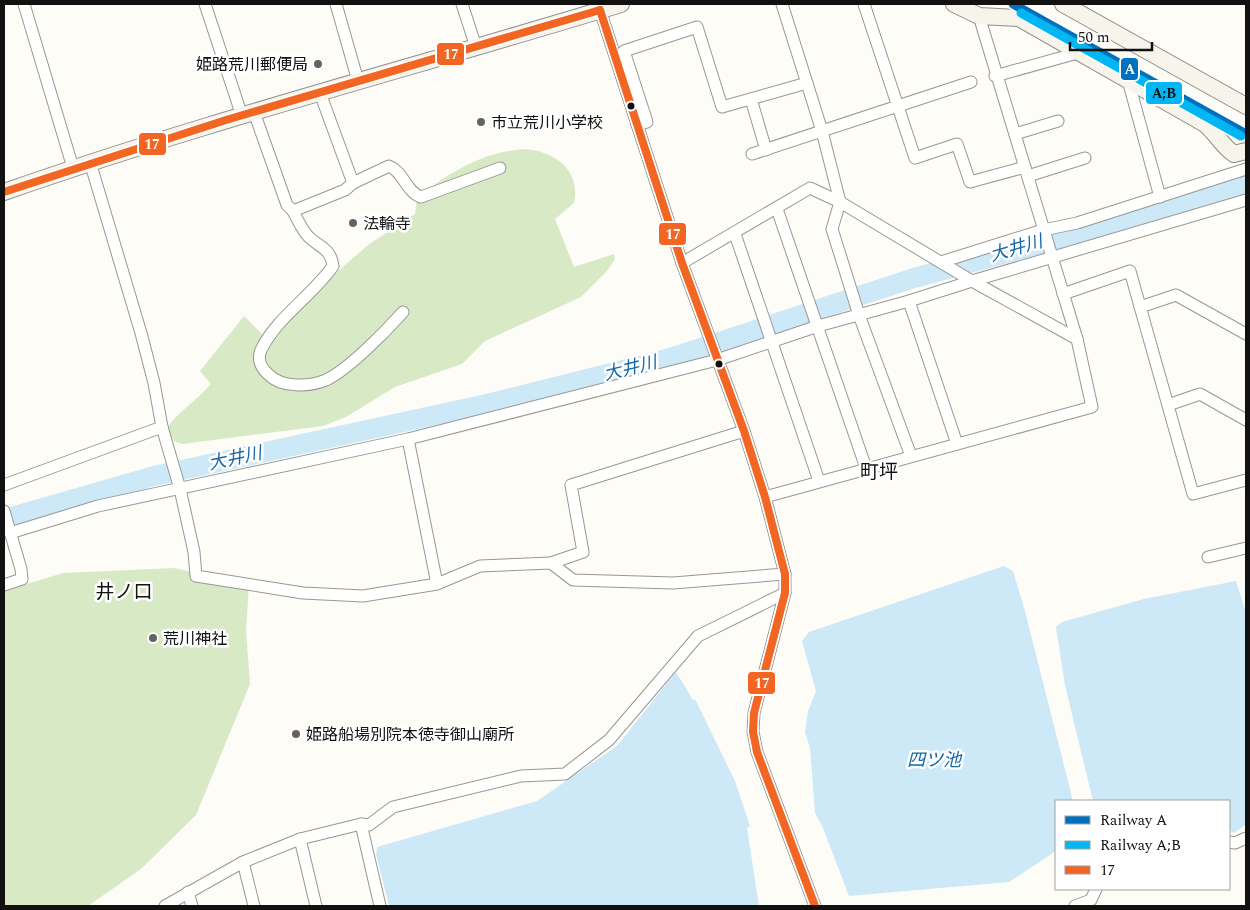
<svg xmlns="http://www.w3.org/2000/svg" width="1250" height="910" viewBox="0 0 1250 910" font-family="Spectral,'Noto Sans JP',serif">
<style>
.forest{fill:#d8eac5}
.water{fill:#cde8f7}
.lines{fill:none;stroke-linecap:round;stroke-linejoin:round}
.river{stroke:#cde8f7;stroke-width:20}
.minor-casing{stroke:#979795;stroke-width:13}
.secondary-casing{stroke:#8e8d8b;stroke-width:18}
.minor{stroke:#fffffe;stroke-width:11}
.secondary{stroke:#f6f4eb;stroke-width:16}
.bus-1-casing{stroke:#fff;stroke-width:11}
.bus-1{stroke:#f26522;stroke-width:8}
.rail-1-casing{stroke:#fff;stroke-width:12}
.rail-2-casing{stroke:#fff;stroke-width:12}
.rail-1{stroke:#0071be;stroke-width:9}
.rail-2{stroke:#01b6f3;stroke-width:9}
.poi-dot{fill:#646362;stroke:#fff;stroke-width:2}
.bus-dot{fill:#111;stroke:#fff;stroke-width:2}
.labels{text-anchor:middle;stroke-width:5;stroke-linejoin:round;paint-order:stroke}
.poi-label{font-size:16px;fill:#111;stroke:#fff;text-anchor:start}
.water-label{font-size:18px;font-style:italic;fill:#1768a6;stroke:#fff}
.quarter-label{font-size:19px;fill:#111;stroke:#fff}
.line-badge{stroke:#fff;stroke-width:2}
.badge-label{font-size:14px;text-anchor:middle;font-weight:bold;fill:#fff}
.pale-badge-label{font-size:14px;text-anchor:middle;font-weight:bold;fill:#111}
</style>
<rect width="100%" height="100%" fill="#fdfcf7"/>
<g class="forest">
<path d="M526,149c30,3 55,22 48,54l-19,16 19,48 40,-13 1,5 -8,12 -26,26 -96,44 -23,23 -67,23 -49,30 -23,9 -141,18 -8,-3 -8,-12c12,-17 31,-29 45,-45l-11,-13 44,-55 26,26 53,-58 45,-39 47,-31 2,-17c34,-25 66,-46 109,-48z"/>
<polygon points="174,568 249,584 246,631 250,684 196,815 141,869 88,906 4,906 4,591 63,573"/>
</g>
<g class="water">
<polygon points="1004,566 1013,571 1025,611 1073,801 1056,801 1056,851 1009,882 849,896 823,828 815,813 810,748 805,732 808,711 816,691 802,641 809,632"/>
<polygon points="1236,581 1246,613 1246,824 1234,833 1229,830 1229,801 1093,801 1065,685 1056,627 1062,622 1144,599"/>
<polygon points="676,672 693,700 695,699 735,781 750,826 747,828 759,906 389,906 376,854 377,847 537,801 617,746"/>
</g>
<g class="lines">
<polyline class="river" points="4,519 154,476 487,404 667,359 914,278 1036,245 1246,183"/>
<g class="minor-casing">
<g id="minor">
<polyline points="24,4 73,168"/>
<polyline points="205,4 242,116"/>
<polyline points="336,4 358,81"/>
<polyline points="462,4 476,47"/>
<polyline points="782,4 822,131 840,202 832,229 859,315 911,456"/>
<polyline points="864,4 915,158 957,144 970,182 1025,167"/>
<polyline points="600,10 682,263 744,431 765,497 785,574 785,593 754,713 753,732 757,752 815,906"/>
<polyline points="995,76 1081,52"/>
<polyline points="1128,80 1160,197"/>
<polyline points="751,99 766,150"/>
<polyline points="254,112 287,205 293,211 345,190 353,183 320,93"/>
<polyline points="637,125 647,122 624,51 697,27 722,107 807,83"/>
<polyline points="1015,134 1058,121"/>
<polyline points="752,154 971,82"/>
<polyline points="90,162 141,333 154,383 162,427 180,489 194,552 196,576 303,593 363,596 437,584 480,566 551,563 573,580 673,583 785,574"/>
<polyline points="1028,176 1085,158"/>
<path d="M353,183l36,-17c15,6 17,26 32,31l79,-29"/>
<polyline points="777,209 866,468"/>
<path d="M293,211c5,9 10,22 18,28 11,9 20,11 22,27 -21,30 -56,51 -72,84 -4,9 0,18 7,24 13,14 41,13 58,6 23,-11 60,-49 77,-68"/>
<polyline points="735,234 819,481"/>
<polyline points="941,262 1043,230 1077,223 1246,169"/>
<polyline points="682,263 810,188 840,202 972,281 1077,339"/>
<polyline points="1063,294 1130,271 1193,494 1246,480"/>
<polyline points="909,301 957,444"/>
<polyline points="1140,307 1176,295 1246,334"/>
<polyline points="1168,405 1200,394 1246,420"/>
<polyline points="408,439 437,584"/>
<polyline points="4,485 162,427"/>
<polyline points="765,497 1092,407 1077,339 979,16"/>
<polyline points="4,511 21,569 22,579 4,585"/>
<polyline points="10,533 98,506 408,439 717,360 818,326 909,301 972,281 1246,200"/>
<polyline points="1208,557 1246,548"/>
<polyline points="551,563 583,552 571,485 744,431"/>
<polyline points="361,824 380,906"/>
<polyline points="300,839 316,906"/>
<polyline points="1229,842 1235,843 1246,838"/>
<polyline points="243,862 254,906"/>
<polyline points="188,892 192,906"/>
<polyline points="165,906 243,862 300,839 361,824 369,825 393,807 521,776 565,774 609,740 698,636 785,593"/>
<polyline points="1075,906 1091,900 1096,889"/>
</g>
</g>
<g class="secondary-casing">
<g id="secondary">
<path d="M954,4l25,12 40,2 186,106c11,9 17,22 29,30l12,-3"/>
<polyline points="1063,4 1246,106"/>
<path d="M4,192c203,-71 411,-125 617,-188"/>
</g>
</g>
<use href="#minor" class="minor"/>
<use href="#secondary" class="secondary"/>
<g class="bus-1-casing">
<g id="bus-1">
<polyline points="600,10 682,263 744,431 765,497 785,574 785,593 754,713 753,732 757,752 815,906"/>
<polyline points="4,192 226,120 600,10"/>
</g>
</g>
<use href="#bus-1" class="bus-1"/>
<g class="rail-1-casing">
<polyline id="rail-1" points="1013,4 1246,134"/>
</g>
<g class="rail-2-casing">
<polyline id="rail-2" points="1021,13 1241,136"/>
</g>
<use href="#rail-1" class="rail-1"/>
<use href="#rail-2" class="rail-2"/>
</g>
<g class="poi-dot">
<circle cx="318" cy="64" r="5"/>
<circle cx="481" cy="122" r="5"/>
<circle cx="353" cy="223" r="5"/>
<circle cx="153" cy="638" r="5"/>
<circle cx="296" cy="734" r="5"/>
</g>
<g class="bus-dot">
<circle cx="631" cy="106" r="4.5"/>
<circle cx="719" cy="364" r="4.5"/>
</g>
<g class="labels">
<g class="poi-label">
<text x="308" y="70" text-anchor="end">姫路荒川郵便局</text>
<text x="491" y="128">市立荒川小学校</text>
<text x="363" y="229">法輪寺</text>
<text x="163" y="644">荒川神社</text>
<text x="306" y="740">姫路船場別院本徳寺御山廟所</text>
</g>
<g class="water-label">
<text transform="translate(1016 248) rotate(-16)" y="6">大井川</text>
<text transform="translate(630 368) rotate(-14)" y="6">大井川</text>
<text transform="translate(235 458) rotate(-12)" y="6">大井川</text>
<text x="934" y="766">四ツ池</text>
</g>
<g class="quarter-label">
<text x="879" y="478">町坪</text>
<text x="124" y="598">井ノ口</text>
</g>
</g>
<g class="line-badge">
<rect x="436" y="42" width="29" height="24" rx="5" fill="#f26522"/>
<rect x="1120" y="57" width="19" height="24" rx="5" fill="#0071be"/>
<rect x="1145" y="81" width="38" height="24" rx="5" fill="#01b6f3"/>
<rect x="138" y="132" width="29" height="24" rx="5" fill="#f26522"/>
<rect x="658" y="222" width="29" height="24" rx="5" fill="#f26522"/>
<rect x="747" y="671" width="29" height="24" rx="5" fill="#f26522"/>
</g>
<g class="badge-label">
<text x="451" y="59">17</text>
<text x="1130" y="74">A</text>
<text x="152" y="149">17</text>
<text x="673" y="239">17</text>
<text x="762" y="688">17</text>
</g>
<g class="pale-badge-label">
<text x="1164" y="98">A;B</text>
</g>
<rect width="1250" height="910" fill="none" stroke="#111111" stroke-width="10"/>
<rect x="1055" y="800" width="175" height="90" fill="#ffffff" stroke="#a0a0a0"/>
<rect x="1065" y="816" width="25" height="8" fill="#0071be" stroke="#a0a0a0"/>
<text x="1100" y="825" font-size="15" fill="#111111">Railway A</text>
<rect x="1065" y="841" width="25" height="8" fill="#01b6f3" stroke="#a0a0a0"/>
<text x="1100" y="850" font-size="15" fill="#111111">Railway A;B</text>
<rect x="1065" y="866" width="25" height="8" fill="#f26522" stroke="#a0a0a0"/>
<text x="1100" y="875" font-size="15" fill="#111111">17</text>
<path d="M1070 42v8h82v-8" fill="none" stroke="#111111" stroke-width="2.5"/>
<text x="1078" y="42" font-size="15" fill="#111111" stroke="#ffffff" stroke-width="4" paint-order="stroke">50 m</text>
</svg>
